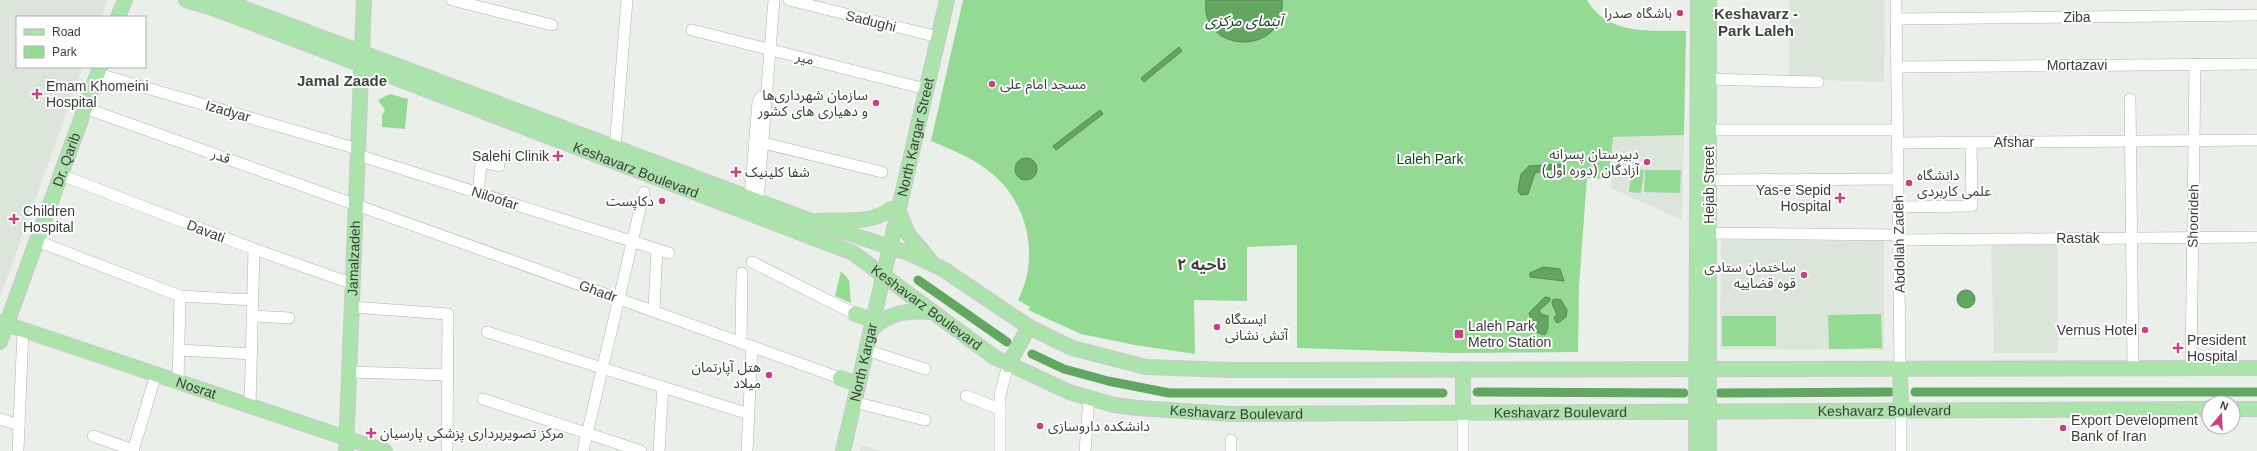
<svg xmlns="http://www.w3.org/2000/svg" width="2257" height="451" viewBox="0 0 2257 451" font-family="Arial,'Noto Sans Arabic',sans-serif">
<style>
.built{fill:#dbe5da}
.green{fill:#95da94}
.water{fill:#62a662;stroke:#568656}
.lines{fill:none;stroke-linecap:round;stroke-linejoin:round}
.canal{stroke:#62a662;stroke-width:9}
.minor-casing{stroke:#afb3ae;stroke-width:12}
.major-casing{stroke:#c8c9c8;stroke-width:16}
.minor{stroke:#fff;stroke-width:11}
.major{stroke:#ace2ac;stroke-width:14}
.poi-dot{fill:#c74183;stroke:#fff;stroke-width:1.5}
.labels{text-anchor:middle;stroke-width:4;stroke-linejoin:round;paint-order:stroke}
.poi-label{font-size:14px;fill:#3b3d3b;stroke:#fff;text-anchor:start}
.street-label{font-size:14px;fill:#3b3d3b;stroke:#fff}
.park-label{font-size:14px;fill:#05530f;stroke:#fff}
.neighbourhood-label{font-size:15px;font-weight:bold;fill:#3e423e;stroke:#fff}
.water-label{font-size:15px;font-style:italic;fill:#144517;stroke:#fff}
.quarter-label{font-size:16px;font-weight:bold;fill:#3e423e;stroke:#fff}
</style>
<rect width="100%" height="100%" fill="#eaefea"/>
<g class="built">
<polygon points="0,0 107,0 101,17 17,17 17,67 83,67 0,297"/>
<polygon points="1789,0 1885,0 1884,82 1789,79"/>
<polygon points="1684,135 1682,220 1611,188 1613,137"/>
<polygon points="1721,240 1884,241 1884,350 1720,349"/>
<polygon points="1991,245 2058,245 2058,353 1994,353"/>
<polygon points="861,445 882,451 860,451"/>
</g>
<g class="green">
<path d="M963,0h624c21,36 62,30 99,31l-2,104 -71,2 -4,42 -22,-1 -8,108 -1,66 -125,1 -156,-5v-103l-50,2v54l-53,-1 1,54 -60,-9 -54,-11 -53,-24 2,-3 -12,-7c23,-45 9,-102 -32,-131 -17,-13 -36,-20 -55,-28z"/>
<polygon points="390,94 408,99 405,129 382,127 382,115 385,110 378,100"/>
<polygon points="1632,168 1644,170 1641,193 1629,192"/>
<polygon points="1645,170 1681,170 1680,193 1644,192"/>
<polygon points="841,271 849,280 851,303 835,296"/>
<polygon points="1881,314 1882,348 1829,349 1828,315"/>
<rect x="1722" y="316" width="54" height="30"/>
</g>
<g class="water">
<path d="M1206,0h76c5,57 -83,55 -76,0z"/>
<polygon points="1179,47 1182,51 1144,82 1141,78"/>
<polygon points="1100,110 1103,114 1056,150 1053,146"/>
<circle cx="1026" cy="169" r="11"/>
<polygon points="1564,164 1564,166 1535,173 1528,194 1521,195 1518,191 1521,174 1529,166"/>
<polygon points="1543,267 1560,269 1564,281 1530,277 1530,273"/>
<circle cx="1966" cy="299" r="9"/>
<polygon points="1545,297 1550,298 1550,301 1539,310 1541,314 1548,316 1548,328 1545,335 1536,332 1529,313"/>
<polygon points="1556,299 1561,300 1567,310 1566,317 1558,323 1556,322 1554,317 1557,315 1552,303 1553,300"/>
</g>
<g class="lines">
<g class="canal">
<polyline points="918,280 1007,342"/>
<polyline points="1032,354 1064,369 1108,381 1169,393 1443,393"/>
<polyline points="1477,392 1684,393"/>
<polyline points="1915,392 2257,392"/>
<polyline points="1720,393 1890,392"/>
</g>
<g class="minor-casing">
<g id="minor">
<polyline points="452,0 552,25"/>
<polyline points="789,0 930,35"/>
<polyline points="1896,0 1900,369"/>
<polyline points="1896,19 2257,15"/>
<polyline points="692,30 918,87"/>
<polyline points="1897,67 2257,64"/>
<polyline points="98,74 358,149"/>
<polyline points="1709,79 1818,82"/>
<polyline points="2130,99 2133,368"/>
<polyline points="85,108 840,378"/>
<polyline points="1709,130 1897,130"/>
<polyline points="755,141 882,172"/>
<polyline points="1898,143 2257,140"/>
<polyline points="615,149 627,0"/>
<polyline points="358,155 669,253"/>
<polyline points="61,175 254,249 353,284"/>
<polyline points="1709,180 1898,179"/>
<polyline points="478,193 481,164 484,162 499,166"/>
<polyline points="750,199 758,102 760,98 766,95"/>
<polyline points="758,201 774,0"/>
<polyline points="1898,207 1972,206 1971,142"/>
<polyline points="1709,233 1899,235"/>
<polyline points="1899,240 2257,237"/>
<polyline points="37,241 180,296 253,300"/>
<polyline points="752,262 855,314"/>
<polyline points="352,307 448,314 447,451"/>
<polyline points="654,311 657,249"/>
<polyline points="252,316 289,318"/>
<polyline points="487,332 749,414"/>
<polyline points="741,342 742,273"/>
<polyline points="179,350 252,354"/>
<polyline points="866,350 925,369"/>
<polyline points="2191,368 2195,64"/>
<polyline points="349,372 448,375"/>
<polyline points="178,382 180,296"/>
<polyline points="966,396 1000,409"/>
<polyline points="483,399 641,451"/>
<polyline points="854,402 925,420"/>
<polyline points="250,406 254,249"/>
<polyline points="1463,412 1463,451"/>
<polyline points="0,419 19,425"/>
<polyline points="93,436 133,450"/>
<polyline points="18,451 23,330"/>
<polyline points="133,451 156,374"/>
<polyline points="583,451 644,192"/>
<polyline points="659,451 663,387"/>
<polyline points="747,451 752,346"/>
<polyline points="1000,451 1000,395 1008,365"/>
<polyline points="1085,451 1089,398"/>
<polyline points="1231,451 1231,440"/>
<polyline points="1901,451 1901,410"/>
</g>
</g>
<g class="major-casing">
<g id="major">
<path id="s1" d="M186,0l27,8 640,245 141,104 75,35 45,13 23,3 94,6 978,-5"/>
<polyline points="222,0 811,221 911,254 943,269 1029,327 1072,348 1146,367 1231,370 2257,368"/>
<polyline points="1709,0 1709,451"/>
<polyline points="118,17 125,0"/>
<polyline points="898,210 908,234 930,260"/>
<path d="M818,221c26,-2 52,4 73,-12"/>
<polyline points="855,314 873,320"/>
<path id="s2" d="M0,322l385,129"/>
<path d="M871,330c18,-18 37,-20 62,-18"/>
<path id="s3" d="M0,342l100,-275"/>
<polyline points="1008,365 1029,327"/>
<polyline points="1900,369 1901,410"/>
<polyline points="840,378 858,384"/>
<polyline points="2233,409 2257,409"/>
<polyline points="1463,412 1463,369"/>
<path id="s4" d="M346,451l18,-451"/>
<path id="s5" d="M843,451l104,-451"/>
<polyline points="1696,451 1698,0"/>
</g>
</g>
<use href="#minor" class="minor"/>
<use href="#major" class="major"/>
</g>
<g class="poi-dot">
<circle cx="1680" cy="13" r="4"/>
<circle cx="992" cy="84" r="4"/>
<path d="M35 88h4v4h4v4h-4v4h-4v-4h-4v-4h4z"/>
<circle cx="876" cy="103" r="4"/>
<path d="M556 150h4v4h4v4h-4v4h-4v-4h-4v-4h4z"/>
<circle cx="1647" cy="162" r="4"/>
<path d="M734 166h4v4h4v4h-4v4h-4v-4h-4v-4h4z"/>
<circle cx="1909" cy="183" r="4"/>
<path d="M1838 192h4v4h4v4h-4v4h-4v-4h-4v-4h4z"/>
<circle cx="662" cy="201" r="4"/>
<path d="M12 213h4v4h4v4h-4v4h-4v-4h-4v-4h4z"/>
<circle cx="1804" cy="275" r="4"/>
<circle cx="1217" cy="327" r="4"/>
<circle cx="2145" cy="330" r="4"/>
<rect x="1454" y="329" width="10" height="10" rx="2"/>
<path d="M2176 342h4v4h4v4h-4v4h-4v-4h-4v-4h4z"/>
<circle cx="769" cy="375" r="4"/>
<circle cx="1040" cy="426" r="4"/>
<circle cx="2063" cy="428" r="4"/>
<path d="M369 427h4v4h4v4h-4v4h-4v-4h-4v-4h4z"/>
</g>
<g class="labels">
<g class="poi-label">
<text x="1672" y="18" text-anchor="end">باشگاه صدرا</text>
<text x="1000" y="89">مسجد امام علی</text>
<text x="46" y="91">Emam Khomeini<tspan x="46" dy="16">Hospital</tspan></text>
<text x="868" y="100" text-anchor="end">سازمان شهرداری‌ها<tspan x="868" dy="16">و دهیاری‌ های کشور</tspan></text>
<text x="1639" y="159" text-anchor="end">دبيرستان پسرانه<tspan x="1639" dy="16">آزادگان (دوره اول)</tspan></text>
<text x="549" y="161" text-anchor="end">Salehi Clinik</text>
<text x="745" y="177">شفا کلینیک</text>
<text x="1917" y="180">دانشگاه<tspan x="1917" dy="16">علمی کاربردی</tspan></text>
<text x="1831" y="195" text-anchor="end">Yas-e Sepid<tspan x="1831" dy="16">Hospital</tspan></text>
<text x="654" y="206" text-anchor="end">دکاپست</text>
<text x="23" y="216">Children<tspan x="23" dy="16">Hospital</tspan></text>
<text x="1796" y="272" text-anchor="end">ساختمان ستادی<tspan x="1796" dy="16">قوه قضاییه</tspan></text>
<text x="1225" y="324">ایستگاه<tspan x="1225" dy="16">آتش نشانی</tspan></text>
<text x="1468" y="331">Laleh Park<tspan x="1468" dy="16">Metro Station</tspan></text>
<text x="2137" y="335" text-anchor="end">Vernus Hotel</text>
<text x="2187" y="345">President<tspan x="2187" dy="16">Hospital</tspan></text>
<text x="761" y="372" text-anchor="end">هتل آپارتمان<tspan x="761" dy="16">میلاد</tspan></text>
<text x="2071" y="425">Export Development<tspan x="2071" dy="16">Bank of Iran</tspan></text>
<text x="1048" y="431">دانشکده داروسازی</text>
<text x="380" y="438">مرکز تصویربرداری پزشکی پارسیان</text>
</g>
<g class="street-label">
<text x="2077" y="22">Ziba</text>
<text transform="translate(871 21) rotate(14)" y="5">Sadughi</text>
<text transform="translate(805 58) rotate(14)" y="5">میر</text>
<text x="2077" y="70">Mortazavi</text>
<text transform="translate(228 111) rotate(16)" y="5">Izadyar</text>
<text dy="5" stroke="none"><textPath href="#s5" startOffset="322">North Kargar Street</textPath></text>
<text x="2014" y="147">Afshar</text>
<text transform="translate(221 156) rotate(20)" y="5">قدر</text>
<text dy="5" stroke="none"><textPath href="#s3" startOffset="194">Dr. Qarib</textPath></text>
<text dy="5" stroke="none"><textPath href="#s1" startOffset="481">Keshavarz Boulevard</textPath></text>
<text transform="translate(1709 185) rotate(-90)" y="5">Hejab Street</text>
<text transform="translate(495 198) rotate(18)" y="5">Niloofar</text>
<text transform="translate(2193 216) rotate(-89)" y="5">Shoorideh</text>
<text transform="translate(206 231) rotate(21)" y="5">Davati</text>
<text x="2078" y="243">Rastak</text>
<text transform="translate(1899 244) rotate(-91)" y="5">Abdollah Zadeh</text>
<text dy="5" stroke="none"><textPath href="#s4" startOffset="193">Jamalzadeh</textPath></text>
<text transform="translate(598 291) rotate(20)" y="5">Ghadr</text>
<text dy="5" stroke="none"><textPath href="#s1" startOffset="805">Keshavarz Boulevard</textPath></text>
<text dy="5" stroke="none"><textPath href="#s5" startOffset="91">North Kargar</textPath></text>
<text dy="5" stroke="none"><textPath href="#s2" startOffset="207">Nosrat</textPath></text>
<text dy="5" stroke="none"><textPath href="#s1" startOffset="1789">Keshavarz Boulevard</textPath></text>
<text dy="5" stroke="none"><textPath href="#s1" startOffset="1141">Keshavarz Boulevard</textPath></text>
<text dy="5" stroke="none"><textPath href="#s1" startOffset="1465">Keshavarz Boulevard</textPath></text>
</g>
<g class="park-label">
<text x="1430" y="164">Laleh Park</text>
</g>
<g class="neighbourhood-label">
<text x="1756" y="19">Keshavarz -<tspan x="1756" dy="17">Park Laleh</tspan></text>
<text x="342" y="86">Jamal Zaade</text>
</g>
<g class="water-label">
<text x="1244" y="26">آبنمای مرکزی</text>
</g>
<g class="quarter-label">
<text x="1202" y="270">ناحیه ۲</text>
</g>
</g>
<rect x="16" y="16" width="130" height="52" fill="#ffffff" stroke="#b1b1b1"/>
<rect x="24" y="29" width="20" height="6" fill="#ace2ac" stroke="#b1b1b1"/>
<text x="52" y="36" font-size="12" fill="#3b3d3b">Road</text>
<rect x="24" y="46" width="20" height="12" fill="#95da94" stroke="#b1b1b1"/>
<text x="52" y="56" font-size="12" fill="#3b3d3b">Park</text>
<g transform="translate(2221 415) rotate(19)"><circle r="19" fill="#ffffff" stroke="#b1b1b1"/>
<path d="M0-3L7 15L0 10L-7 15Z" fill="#c74183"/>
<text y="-6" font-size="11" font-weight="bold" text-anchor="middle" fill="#3b3d3b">N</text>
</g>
</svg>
